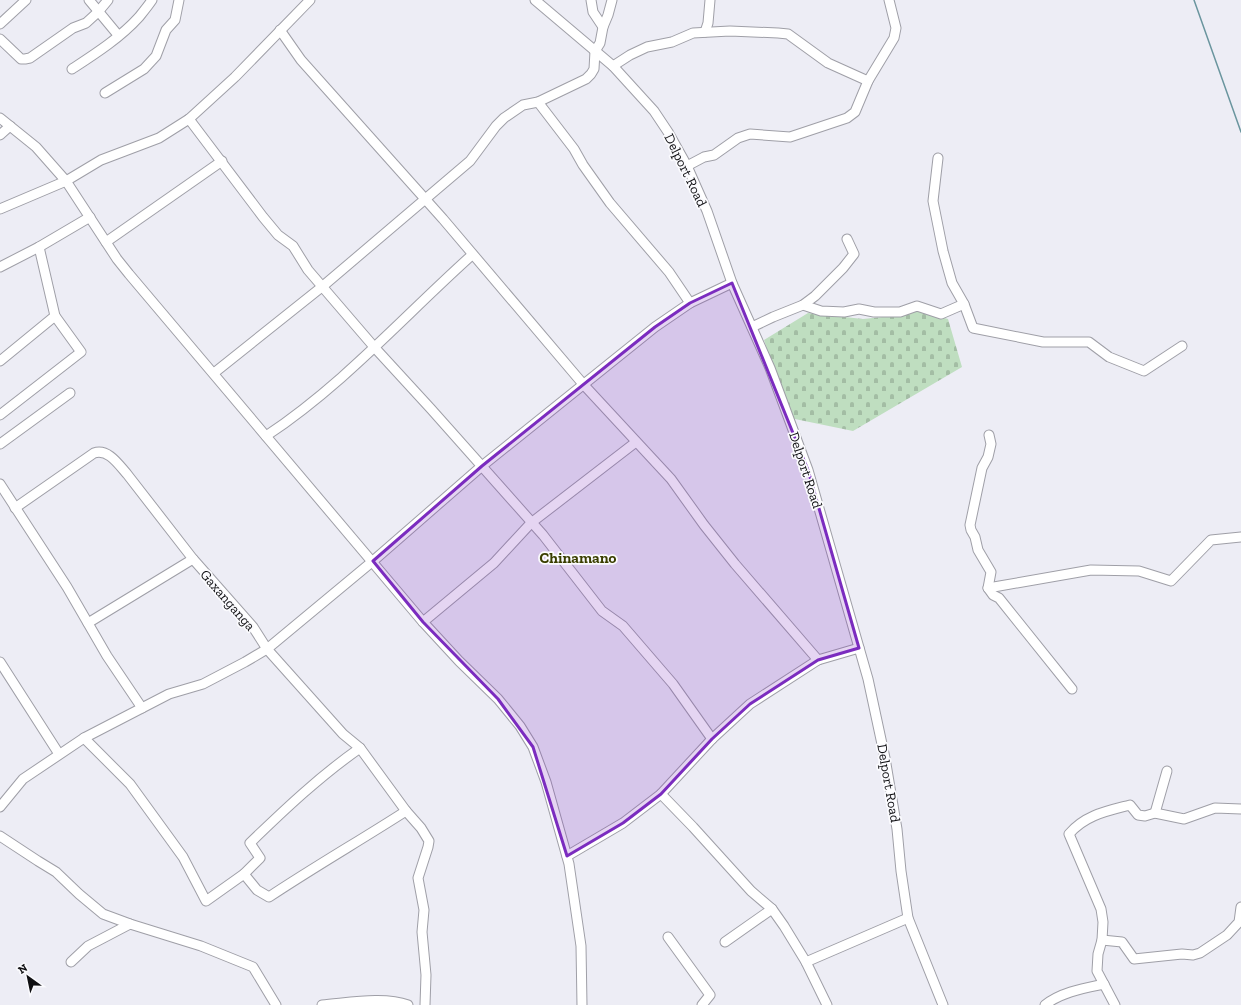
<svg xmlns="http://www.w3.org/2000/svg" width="1241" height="1005" viewBox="0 0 1241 1005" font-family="'Zilla Slab',serif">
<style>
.cemetery{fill:url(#cemetery-stones)}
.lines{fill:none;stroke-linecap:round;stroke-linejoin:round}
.stream{stroke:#6a959e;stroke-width:1.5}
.minor-casing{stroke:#9f9fa7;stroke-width:11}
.minor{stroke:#fff;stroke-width:9}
.marked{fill:#7b2cbf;fill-opacity:0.2;stroke:#7b2cbf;stroke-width:3;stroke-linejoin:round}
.labels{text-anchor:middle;stroke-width:3.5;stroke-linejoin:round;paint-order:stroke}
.street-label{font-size:14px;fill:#0f0f12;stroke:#fbfbfe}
.neighbourhood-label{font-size:15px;font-weight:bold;fill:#3a3e00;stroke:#fbfbfe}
</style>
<defs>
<pattern id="cemetery-stones" width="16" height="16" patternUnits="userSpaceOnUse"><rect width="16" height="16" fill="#bfdec0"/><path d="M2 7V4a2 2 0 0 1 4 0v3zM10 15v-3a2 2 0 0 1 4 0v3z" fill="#a3bda4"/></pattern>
</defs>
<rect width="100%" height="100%" fill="#ededf5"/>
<polygon class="cemetery" points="918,310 948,319 962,367 853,431 790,418 764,340 808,313 863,319 892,316"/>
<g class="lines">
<polyline class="stream" points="1194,0 1241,132"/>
<g class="minor-casing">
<g id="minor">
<polyline points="89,0 118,35"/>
<polyline points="535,0 613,66 654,111 668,132 687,166 707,211 732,283 770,368 808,470 868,679 885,758 897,829 901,871 908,918 943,1005"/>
<polyline points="591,0 593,12 603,27"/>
<polyline points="0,24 26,0"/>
<polyline points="280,30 301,60 443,219 583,384 671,479 704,525 735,564 818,660"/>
<polyline points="705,32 708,23 710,0"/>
<polyline points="0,39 21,59 25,59 30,58 73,28 86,23 98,12 108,0"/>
<polyline points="613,66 630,55 647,47 672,42 693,33 730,31 778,33 788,34 828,63 868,81"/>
<path d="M72,69c23,-15 48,-31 67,-52 4,-5 9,-11 13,-17"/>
<polyline points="105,93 144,69 156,56 166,30 175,20 179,0"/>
<polyline points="538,102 574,149 583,165 610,203 669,272 690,303"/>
<polyline points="0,118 36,147 66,181 117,259 129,274 423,622 459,661 498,699 520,726 533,747 546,782 569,864 581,946 582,1005"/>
<polyline points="189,119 263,217 278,235 293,246 308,270 375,348 431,409 543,535 602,611 623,626 673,684 712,739"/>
<polyline points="0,135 10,126"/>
<polyline points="938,158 933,201 943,251 952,283 964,304 973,328 1043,342 1089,342 1109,357 1144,371 1182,346"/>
<polyline points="687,166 704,157 714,155 738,138 750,134 790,137 847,118 855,112 868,81 894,38 896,28 889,0"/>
<polyline points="0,209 66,181 101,160 159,138 189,119 235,77 310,0"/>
<polyline points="106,242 222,161"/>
<polyline points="0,267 39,247 90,217"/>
<polyline points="803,305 821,311 844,312 859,309 874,312 900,312 917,306 941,314 964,304"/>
<polyline points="752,327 773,317 803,305 815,296 843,268 854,254 847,239"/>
<polyline points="0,361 55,316 39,247"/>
<polyline points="214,373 323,286 470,161 496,126 504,118 523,105 538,102 586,79 591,74 594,69 595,51 600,43 603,27 608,15 612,0"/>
<polyline points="0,415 81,352 55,316"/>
<polyline points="989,435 991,444 988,457 982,468 970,525 971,530 975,537 978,550 991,572 988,588 993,595 999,598 1072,689"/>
<path d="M266,436c77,-51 138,-120 206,-181"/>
<polyline points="0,444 70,393"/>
<polyline points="0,484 67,587 107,656 142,708"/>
<path d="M15,508l79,-55c14,-5 25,12 33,21l66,85 60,68 14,22 76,85 17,14 46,63 15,17 8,13 -1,6 -10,31 6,32 -2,22 4,43 -1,30"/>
<polyline points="988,588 1091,570 1139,571 1171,581 1211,540 1241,537"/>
<polyline points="423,622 494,563 531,523 636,442"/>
<polyline points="88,623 193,559"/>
<polyline points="0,662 59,754"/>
<path d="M84,738l46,46 53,73 23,44 38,-27 16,-16 -10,-15c35,-34 70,-67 110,-95"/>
<polyline points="661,794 693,827 751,891 772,909 784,926 806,962 827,1005"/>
<polyline points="0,807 23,779 84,738 169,694 203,684 245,662 267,649 373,561 482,466 655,327 690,303 732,283"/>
<polyline points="1155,813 1167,771"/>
<polyline points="0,836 38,861 56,872 79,894 103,914 130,924 201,946 253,967 276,1005"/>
<polyline points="567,856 623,823 661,794 712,739 750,704 818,660 859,648"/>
<path d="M244,874l13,16 12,7c45,-30 92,-57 137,-86"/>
<polyline points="668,937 710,995 702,1005"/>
<polyline points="1102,940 1122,942 1134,959 1182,954 1193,955 1200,953 1227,935 1239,922 1241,907"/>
<polyline points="725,942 772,909"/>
<polyline points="71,962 88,946 130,924"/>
<polyline points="806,962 908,918"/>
<path d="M322,1005c26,-2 62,-9 86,0"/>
<path d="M1045,1005c16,-13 40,-17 59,-21"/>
<path d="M1115,1005l-18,-34 1,-17 4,-14 1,-18 -2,-13 -32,-75c16,-19 38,-23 61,-29l8,10 7,1 10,-3 29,6 31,-11 26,1"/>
</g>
</g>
<use href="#minor" class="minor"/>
</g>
<path class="marked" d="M732,283l76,187 51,178 -41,12 -68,44 -38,35 -51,55 -38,29 -56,33 -34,-109 -35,-48 -75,-77 -50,-61 109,-95 173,-139 35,-24z"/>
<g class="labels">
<g class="street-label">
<text transform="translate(686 170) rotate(64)" y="5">Delport Road</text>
<text transform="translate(806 470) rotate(72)" y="5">Delport Road</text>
<text transform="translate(228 600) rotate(49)" y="5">Gaxanganga</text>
<text transform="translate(889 783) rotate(80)" y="5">Delport Road</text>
</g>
<g class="neighbourhood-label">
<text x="578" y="563">Chinamano</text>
</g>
</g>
<g transform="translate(28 977) rotate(327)" stroke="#fbfbfe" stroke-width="3" paint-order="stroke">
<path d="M0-3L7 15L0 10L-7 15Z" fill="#0f0f12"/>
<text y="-6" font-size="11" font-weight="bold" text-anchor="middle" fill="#0f0f12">N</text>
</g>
</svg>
